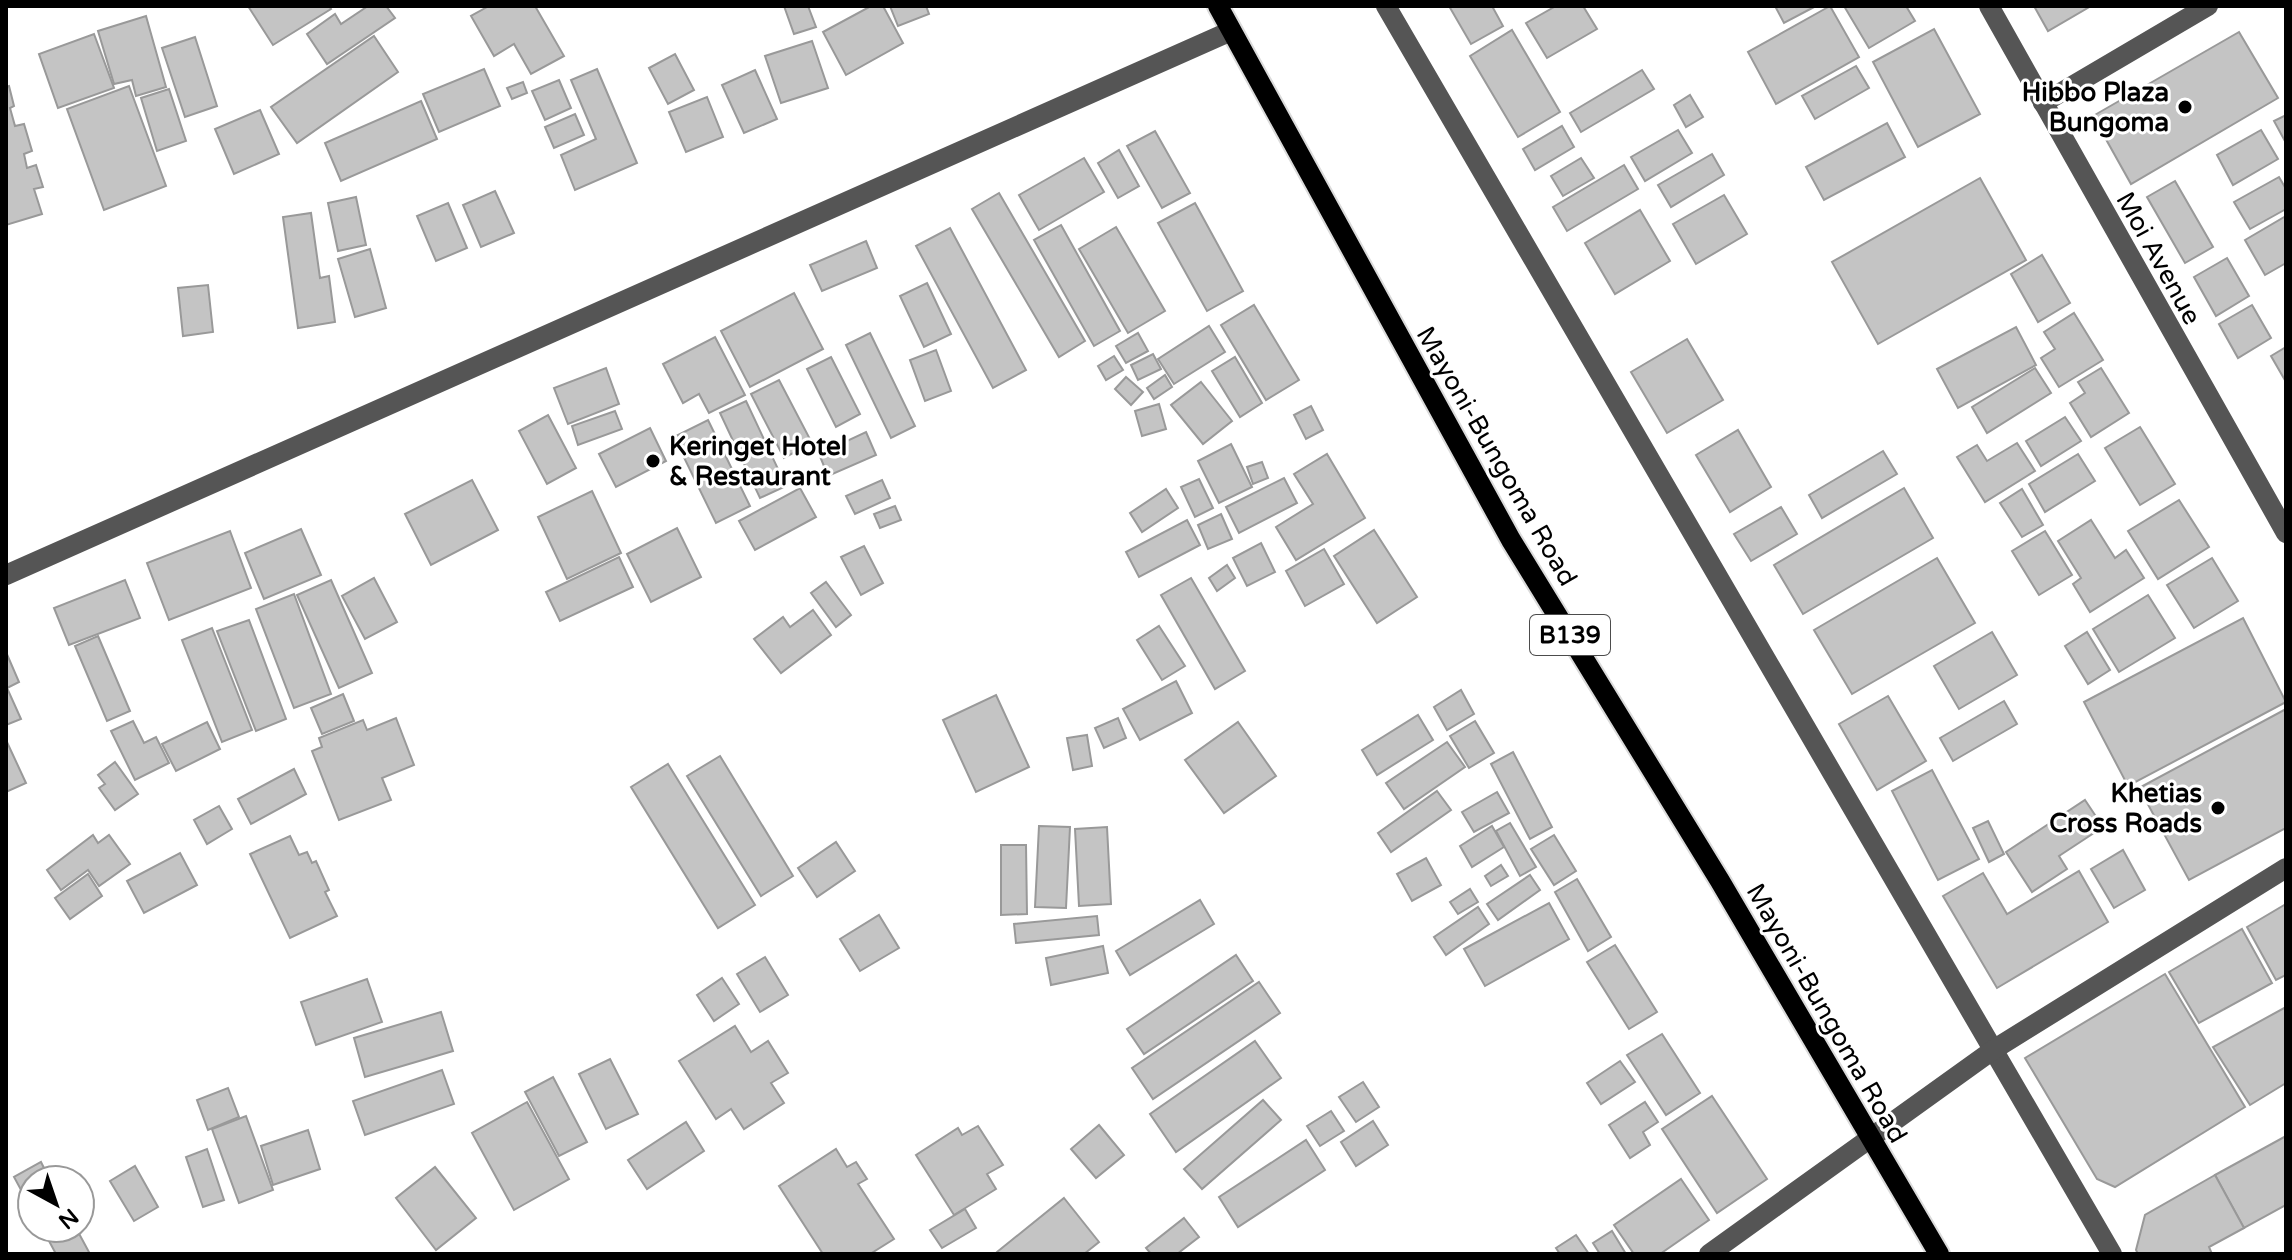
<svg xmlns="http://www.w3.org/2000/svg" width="2292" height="1260" viewBox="0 0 2292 1260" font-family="'Varela Round',sans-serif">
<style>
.building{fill:#c4c4c4;stroke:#999;stroke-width:2}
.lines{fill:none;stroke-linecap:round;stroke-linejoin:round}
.major-casing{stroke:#dbdbdb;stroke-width:24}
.minor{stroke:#555;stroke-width:20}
.major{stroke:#000;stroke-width:20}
.poi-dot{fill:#000;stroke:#fff;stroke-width:3}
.labels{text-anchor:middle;stroke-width:6;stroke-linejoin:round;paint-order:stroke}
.shield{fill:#fff;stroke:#4c4c4c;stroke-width:2}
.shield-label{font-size:24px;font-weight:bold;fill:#000}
.poi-label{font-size:26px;font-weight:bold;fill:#000;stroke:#fff;text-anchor:end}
.street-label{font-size:26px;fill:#000;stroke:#fff}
</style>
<rect width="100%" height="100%" fill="#fff"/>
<g class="building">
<polygon points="248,6 329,6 331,9 273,45"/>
<polygon points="368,6 386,6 395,18 327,64 307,34 335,14 341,24"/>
<polygon points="489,6 535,6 564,56 531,74 514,44 494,56 471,16"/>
<polygon points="784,6 808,6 816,27 794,34"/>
<polygon points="871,6 883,6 903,43 846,75 823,32"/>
<polygon points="890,6 926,6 929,14 898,26"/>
<polygon points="1449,6 1492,6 1503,26 1471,44"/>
<polygon points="1556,6 1583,6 1597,29 1547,58 1526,23"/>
<polygon points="1775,6 1816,6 1784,23"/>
<polygon points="1830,6 1859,57 1776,104 1748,52"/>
<polygon points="1844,6 1906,6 1915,21 1869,48"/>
<polygon points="2034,6 2091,6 2048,31"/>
<polygon points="146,16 166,87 136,96 132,80 114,84 98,31"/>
<polygon points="1934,29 1980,114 1918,147 1873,62"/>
<polygon points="1512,30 1560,112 1518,137 1470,56"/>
<polygon points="2239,32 2278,98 2131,184 2093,116"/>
<polygon points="94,34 114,88 58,108 39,54"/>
<polygon points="374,36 398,72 297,143 271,107"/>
<polygon points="195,37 217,106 185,117 162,48"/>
<polygon points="812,41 828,88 781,103 765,56"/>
<polygon points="675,54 694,90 668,104 649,68"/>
<polygon points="1856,66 1869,88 1815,119 1802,96"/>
<polygon points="484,69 500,106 439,132 423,94"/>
<polygon points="597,69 637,163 575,190 561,155 596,139 571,80"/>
<polygon points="755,70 777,119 744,133 722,85"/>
<polygon points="1642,70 1654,89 1581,132 1570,113"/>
<polygon points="559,80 571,108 545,120 532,91"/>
<polygon points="523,82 527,93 512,99 507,88"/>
<polygon points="9,86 14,106 10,108 15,126 24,124 32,151 24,154 27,168 36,165 43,187 34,189 42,214 6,225 6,87"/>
<polygon points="129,86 166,186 104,210 67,109"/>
<polygon points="169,89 186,141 157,151 141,98"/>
<polygon points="1690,95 1703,117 1686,127 1674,105"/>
<polygon points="707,97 723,137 686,152 669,112"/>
<polygon points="421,101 437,139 341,181 325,143"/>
<polygon points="260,110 279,154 234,174 215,129"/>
<polygon points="575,114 584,135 554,148 545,127"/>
<polygon points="2286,115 2286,143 2274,121"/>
<polygon points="1887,123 1905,157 1824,200 1806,167"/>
<polygon points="1562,126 1574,147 1535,170 1523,149"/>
<polygon points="1678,130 1692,153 1645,181 1631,157"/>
<polygon points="2261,130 2278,159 2233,185 2217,155"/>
<polygon points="1155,131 1190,193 1162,208 1127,146"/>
<polygon points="1119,150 1139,186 1118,198 1098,163"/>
<polygon points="1712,154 1724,175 1671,207 1658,185"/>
<polygon points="1084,158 1104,192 1039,230 1019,195"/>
<polygon points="1581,158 1594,178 1563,196 1551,176"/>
<polygon points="1624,165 1638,189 1567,231 1553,207"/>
<polygon points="2279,177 2286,189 2286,209 2250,229 2234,202"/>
<polygon points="1980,178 2026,260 1878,344 1832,262"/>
<polygon points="2175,181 2213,247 2185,263 2147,197"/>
<polygon points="495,191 514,233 481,247 463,205"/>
<polygon points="999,193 1085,341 1059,357 972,209"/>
<polygon points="1724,195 1747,234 1696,264 1673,224"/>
<polygon points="356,197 366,245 338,251 328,203"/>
<polygon points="448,203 467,248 436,261 417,216"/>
<polygon points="1195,203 1243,291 1207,311 1158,223"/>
<polygon points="1640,210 1670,261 1615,294 1585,243"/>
<polygon points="311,213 320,278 329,276 335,322 298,328 283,217"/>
<polygon points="2286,216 2286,263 2265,275 2245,240"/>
<polygon points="1061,225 1120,331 1094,346 1034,240"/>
<polygon points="1116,227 1165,311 1128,333 1079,249"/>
<polygon points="950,228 1026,370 993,388 916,246"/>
<polygon points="866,241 877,268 822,291 810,265"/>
<polygon points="370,249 386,308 355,317 338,259"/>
<polygon points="2042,255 2070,303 2038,322 2011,274"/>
<polygon points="2227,258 2249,296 2216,316 2194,277"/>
<polygon points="927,283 951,334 924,347 900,296"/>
<polygon points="208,285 213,332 183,336 178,288"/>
<polygon points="794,293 823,349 750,387 721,331"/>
<polygon points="1254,305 1299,380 1266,400 1221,325"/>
<polygon points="2252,305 2271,338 2238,358 2219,324"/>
<polygon points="2074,313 2103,360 2059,387 2041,358 2055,349 2044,332"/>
<polygon points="1209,326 1225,352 1174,384 1158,359"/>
<polygon points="2016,327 2036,365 1958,408 1937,369"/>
<polygon points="870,333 915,426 891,438 846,345"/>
<polygon points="1138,333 1148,351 1126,363 1116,346"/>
<polygon points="715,337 745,395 709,413 699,394 683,403 663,364"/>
<polygon points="1687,339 1723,400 1667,433 1631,372"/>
<polygon points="2286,347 2286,382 2271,356"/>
<polygon points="936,350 951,391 925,401 910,360"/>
<polygon points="1153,354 1161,369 1138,380 1131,365"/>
<polygon points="1114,356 1123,370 1106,380 1098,366"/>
<polygon points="831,357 860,414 836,427 807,369"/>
<polygon points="1235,357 1262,403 1240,417 1212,371"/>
<polygon points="606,368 619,404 568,424 554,388"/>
<polygon points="2035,368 2051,393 1987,433 1972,407"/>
<polygon points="2101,368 2129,413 2091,437 2070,403 2085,393 2078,382"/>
<polygon points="1165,375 1172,387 1154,399 1147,388"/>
<polygon points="1126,377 1143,392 1131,405 1115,389"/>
<polygon points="779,380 812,443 784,458 751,394"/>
<polygon points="1201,382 1232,421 1203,444 1171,405"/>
<polygon points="746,401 786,486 760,498 720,413"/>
<polygon points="1159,404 1166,429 1142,436 1135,411"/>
<polygon points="1311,406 1323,430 1306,439 1294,415"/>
<polygon points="615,411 622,429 578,445 572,426"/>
<polygon points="548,415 576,468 547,484 519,431"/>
<polygon points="2065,417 2081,441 2041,466 2026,441"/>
<polygon points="708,420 750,506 716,523 674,437"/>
<polygon points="2140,427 2175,484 2140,505 2105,448"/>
<polygon points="650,428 666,461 616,487 599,454"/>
<polygon points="1738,430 1771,487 1730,512 1696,455"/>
<polygon points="866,432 876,455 828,476 819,454"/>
<polygon points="2017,443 2035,471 1985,502 1957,457 1977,445 1987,461"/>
<polygon points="1231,444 1252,487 1219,503 1198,461"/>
<polygon points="1883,451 1897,474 1822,518 1809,495"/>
<polygon points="1327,454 1365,518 1296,560 1276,527 1313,504 1294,474"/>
<polygon points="2078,454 2095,481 2045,512 2029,484"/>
<polygon points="1262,462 1268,478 1253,484 1247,467"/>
<polygon points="1284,478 1297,503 1239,533 1226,507"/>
<polygon points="1199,479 1213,508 1195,517 1181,487"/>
<polygon points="472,480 498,530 431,565 405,514"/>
<polygon points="882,480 890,498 855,514 846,496"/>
<polygon points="800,488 816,517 755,550 739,521"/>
<polygon points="1904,488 1933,538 1803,614 1774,565"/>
<polygon points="1166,489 1178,508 1142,532 1130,513"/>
<polygon points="2022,489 2043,525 2022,537 2000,503"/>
<polygon points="592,491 621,553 567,579 538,517"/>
<polygon points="2179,500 2209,547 2158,579 2128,531"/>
<polygon points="895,506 901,520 880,528 874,514"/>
<polygon points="1781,507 1797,534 1751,561 1734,534"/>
<polygon points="1221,514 1232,539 1208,549 1198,525"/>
<polygon points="1187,520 1200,545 1139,577 1126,552"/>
<polygon points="2091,520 2115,558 2126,550 2144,578 2090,612 2073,584 2081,578 2058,541"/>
<polygon points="677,528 701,577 651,602 627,554"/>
<polygon points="301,529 321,575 264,599 245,553"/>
<polygon points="1374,530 1417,597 1377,623 1334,556"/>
<polygon points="230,531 251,588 169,620 147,563"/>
<polygon points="2045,531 2072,575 2039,595 2012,551"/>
<polygon points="1261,543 1275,572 1247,586 1233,558"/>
<polygon points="864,546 883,583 861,595 841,557"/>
<polygon points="1324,549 1344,584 1305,606 1286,571"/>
<polygon points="619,557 633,587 560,621 546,592"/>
<polygon points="1937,558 1975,623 1852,694 1814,630"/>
<polygon points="2212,558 2238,601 2194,628 2167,585"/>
<polygon points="1227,565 1235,578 1217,591 1209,578"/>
<polygon points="374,578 397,622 365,639 342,596"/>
<polygon points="1191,578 1245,671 1215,689 1161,595"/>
<polygon points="125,580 140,618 69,645 54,608"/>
<polygon points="331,580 372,673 339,688 297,595"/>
<polygon points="826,582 851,615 836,627 811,593"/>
<polygon points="294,594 331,694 294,708 256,609"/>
<polygon points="2148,595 2175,638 2119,672 2093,629"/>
<polygon points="813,610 831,635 781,673 754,639 783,617 790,627"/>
<polygon points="2243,618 2286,702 2128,786 2084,702"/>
<polygon points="249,620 286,719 256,731 217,631"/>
<polygon points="1159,626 1185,666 1162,680 1137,640"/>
<polygon points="212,628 252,730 222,742 182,640"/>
<polygon points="1992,632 2017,675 1959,709 1934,666"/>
<polygon points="2087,632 2110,670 2088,684 2065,646"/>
<polygon points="98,636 130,711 107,721 75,646"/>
<polygon points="6,652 19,682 7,688 21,719 6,725"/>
<polygon points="1176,681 1192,713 1140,740 1123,709"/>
<polygon points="1461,690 1474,714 1447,730 1434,707"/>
<polygon points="343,694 354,721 322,734 311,708"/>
<polygon points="996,695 1029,767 976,792 943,720"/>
<polygon points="1888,696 1926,761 1877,790 1839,724"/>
<polygon points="2004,701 2017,724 1953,761 1940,738"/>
<polygon points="2286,709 2286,828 2189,880 2139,788"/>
<polygon points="1418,715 1433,740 1377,775 1362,750"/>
<polygon points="396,718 414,765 382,778 391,800 339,820 312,751 322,747 319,738 363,720 367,730"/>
<polygon points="1118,718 1126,738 1104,748 1095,728"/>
<polygon points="133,721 144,743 156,737 169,763 135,780 111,731"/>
<polygon points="1475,721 1494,753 1469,768 1450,736"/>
<polygon points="207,722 220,749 176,771 162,744"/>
<polygon points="1238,722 1276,776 1224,813 1185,760"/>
<polygon points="1087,735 1092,766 1073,770 1067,738"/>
<polygon points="6,740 26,783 6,792"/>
<polygon points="1447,742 1465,767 1404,809 1386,783"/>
<polygon points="1513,752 1552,827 1530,839 1491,764"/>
<polygon points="720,756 793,876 761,896 687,776"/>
<polygon points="115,762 138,794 115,810 99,788 105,784 98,775"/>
<polygon points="668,764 755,905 718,928 631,787"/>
<polygon points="294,769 306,794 251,824 238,799"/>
<polygon points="1932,770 1979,859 1938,880 1892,791"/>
<polygon points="1437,791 1451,810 1391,852 1378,833"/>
<polygon points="1497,792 1509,813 1474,832 1462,812"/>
<polygon points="2085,800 2103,827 2059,856 2067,869 2032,892 2006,852"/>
<polygon points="219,806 232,829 207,844 194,820"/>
<polygon points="1988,821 2004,854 1989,862 1973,828"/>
<polygon points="1510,823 1536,867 1520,876 1496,831"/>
<polygon points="1039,826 1070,827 1066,908 1035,907"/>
<polygon points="1492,826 1504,847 1472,867 1460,846"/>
<polygon points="1107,827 1111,904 1079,906 1075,829"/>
<polygon points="93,835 98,843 109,835 130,864 99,886 88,870 61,890 47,870"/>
<polygon points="1554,835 1576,871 1554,885 1531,849"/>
<polygon points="290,836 299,855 307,852 312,863 316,861 329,890 325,892 337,916 290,938 250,854"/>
<polygon points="836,842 855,871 817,897 798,868"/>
<polygon points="1001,845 1026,845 1027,914 1001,915"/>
<polygon points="2123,850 2145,890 2114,908 2091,869"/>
<polygon points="180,853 197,885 144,913 127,881"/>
<polygon points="1426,858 1441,885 1412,901 1397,874"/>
<polygon points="1501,865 1508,876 1491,886 1485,876"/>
<polygon points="2079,871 2108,922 1997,988 1943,896 1983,873 2007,914"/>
<polygon points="88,874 102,896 70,919 55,898"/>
<polygon points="1530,875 1540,890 1498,920 1487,904"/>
<polygon points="1577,879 1611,937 1588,951 1555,892"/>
<polygon points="1470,889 1478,902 1458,914 1450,902"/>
<polygon points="1200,900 1214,924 1130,975 1116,951"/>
<polygon points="1549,903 1569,939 1485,986 1464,949"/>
<polygon points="2286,904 2286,975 2276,980 2247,927"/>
<polygon points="1478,907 1489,924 1446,955 1434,937"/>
<polygon points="879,915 899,948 860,971 840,939"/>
<polygon points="1097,916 1099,935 1016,943 1014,924"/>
<polygon points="2242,929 2272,983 2199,1023 2169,972"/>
<polygon points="1615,945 1657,1012 1629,1029 1587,962"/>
<polygon points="1103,946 1108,973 1051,985 1046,958"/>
<polygon points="1236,955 1253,981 1144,1054 1127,1029"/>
<polygon points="765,957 788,995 760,1012 737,974"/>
<polygon points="2165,974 2245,1107 2115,1187 2097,1179 2025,1058"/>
<polygon points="722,978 739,1004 714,1021 697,995"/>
<polygon points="367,979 382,1022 316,1045 301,1002"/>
<polygon points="1259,982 1280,1013 1153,1099 1132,1068"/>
<polygon points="2286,1007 2286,1083 2250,1105 2213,1047"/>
<polygon points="441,1012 453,1051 365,1077 354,1038"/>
<polygon points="735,1026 751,1052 768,1041 788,1073 771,1083 784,1103 744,1129 731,1109 716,1119 679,1061"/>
<polygon points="1662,1034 1700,1093 1666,1115 1627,1055"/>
<polygon points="1255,1041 1281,1078 1176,1152 1150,1114"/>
<polygon points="610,1059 638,1114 606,1129 579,1074"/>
<polygon points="1620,1061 1635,1082 1601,1104 1587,1083"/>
<polygon points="442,1070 454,1104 365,1135 353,1101"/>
<polygon points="553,1077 587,1142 559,1156 525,1092"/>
<polygon points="1363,1082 1379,1107 1356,1122 1339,1097"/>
<polygon points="228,1088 239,1117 208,1130 197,1100"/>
<polygon points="1712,1096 1767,1179 1717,1213 1662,1129"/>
<polygon points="1263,1100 1281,1120 1202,1189 1184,1169"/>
<polygon points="527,1102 569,1179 514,1210 472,1133"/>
<polygon points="1645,1102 1658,1122 1643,1132 1650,1145 1630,1158 1609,1125"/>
<polygon points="1331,1111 1344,1131 1320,1146 1307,1126"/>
<polygon points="246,1116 273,1190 239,1203 212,1129"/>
<polygon points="1373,1121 1388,1145 1356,1166 1341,1142"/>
<polygon points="686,1122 704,1151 647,1189 628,1160"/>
<polygon points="1099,1125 1124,1155 1096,1178 1071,1149"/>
<polygon points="978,1126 1003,1165 987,1174 996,1189 954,1215 916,1155 958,1128 962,1135"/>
<polygon points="308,1130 320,1169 273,1185 261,1146"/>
<polygon points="2286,1136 2286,1205 2244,1228 2215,1175"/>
<polygon points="1306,1140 1325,1170 1238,1227 1219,1197"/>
<polygon points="207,1149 224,1200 203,1207 186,1157"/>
<polygon points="836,1149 847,1167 856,1162 867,1179 858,1184 894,1239 870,1254 823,1254 779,1186"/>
<polygon points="41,1162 50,1180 32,1180 32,1210 14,1177"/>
<polygon points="135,1166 158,1207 134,1221 110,1181"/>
<polygon points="435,1167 476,1218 436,1250 396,1198"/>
<polygon points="2215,1175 2244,1228 2209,1247 2212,1254 2138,1254 2136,1250 2145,1215"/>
<polygon points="1681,1179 1709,1220 1660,1254 1634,1254 1614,1225"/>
<polygon points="1064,1198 1099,1242 1084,1254 998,1254 997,1252"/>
<polygon points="965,1209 976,1228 942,1248 930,1230"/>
<polygon points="1184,1218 1199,1237 1177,1254 1151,1254 1146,1248"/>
<polygon points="42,1228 76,1228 90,1254 56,1254"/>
<polygon points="1612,1231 1626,1254 1600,1254 1593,1243"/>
<polygon points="1576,1235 1589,1254 1560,1254 1556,1248"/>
</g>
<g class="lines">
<g class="major-casing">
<polyline id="major" points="1218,6 1511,540 1720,881 1939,1254"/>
</g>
<g class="minor">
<polyline points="1386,6 2112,1254"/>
<polyline points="1989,6 2286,533"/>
<polyline points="2043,103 2208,6"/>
<polyline points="6,575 1231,31"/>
<polyline points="1709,1254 1993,1050 2286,868"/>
</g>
<use href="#major" class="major"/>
</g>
<g class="poi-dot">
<circle cx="2185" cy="107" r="8"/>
<circle cx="653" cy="461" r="8"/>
<circle cx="2218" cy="808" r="8"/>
</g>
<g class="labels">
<rect class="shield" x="1530" y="615" width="80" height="40" rx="6"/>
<g class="shield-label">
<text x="1570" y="643">B139</text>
</g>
<g class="poi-label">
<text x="2169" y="101">Hibbo Plaza<tspan x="2169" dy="30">Bungoma</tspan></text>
<text x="669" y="455" text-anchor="start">Keringet Hotel<tspan x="669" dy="30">&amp; Restaurant</tspan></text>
<text x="2202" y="802">Khetias<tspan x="2202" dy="30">Cross Roads</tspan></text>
</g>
<g class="street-label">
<text transform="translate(2159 258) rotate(61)" y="9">Moi Avenue</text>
<text transform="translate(1497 456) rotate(60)" y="9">Mayoni-Bungoma Road</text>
<text transform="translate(1827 1013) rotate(60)" y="9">Mayoni-Bungoma Road</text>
</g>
</g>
<rect width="2292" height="1260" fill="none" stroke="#000000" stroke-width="16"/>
<g transform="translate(56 1204) rotate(140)"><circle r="38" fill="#ffffff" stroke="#999999" stroke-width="2"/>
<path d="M0-6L14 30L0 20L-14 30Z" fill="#000000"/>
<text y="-12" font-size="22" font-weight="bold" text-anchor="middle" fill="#000000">N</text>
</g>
</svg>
